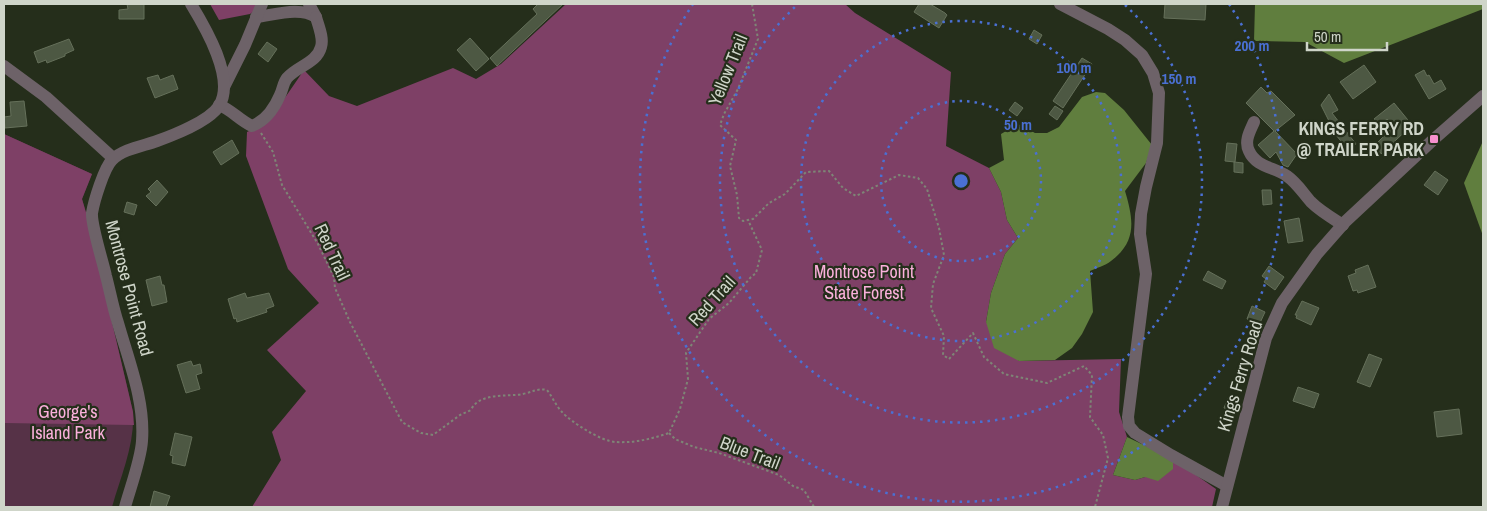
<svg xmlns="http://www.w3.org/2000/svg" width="1487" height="511" viewBox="0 0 1487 511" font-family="'Archivo Narrow',sans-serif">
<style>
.green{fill:#563247}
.forest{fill:#7e4066}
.water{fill:#607e3e}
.building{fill:#4d5843;stroke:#65705a}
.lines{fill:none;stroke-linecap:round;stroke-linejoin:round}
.path{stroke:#7e8576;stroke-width:2;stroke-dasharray:2.5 2.5;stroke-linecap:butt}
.minor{stroke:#6d6268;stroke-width:12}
.ring{fill:none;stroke:#4a70d4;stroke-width:2.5;stroke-dasharray:2.5 5}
.poi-dot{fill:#f790ce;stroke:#252e1b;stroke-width:2}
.labels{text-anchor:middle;stroke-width:4.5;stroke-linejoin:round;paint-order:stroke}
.street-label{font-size:18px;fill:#cfd5c9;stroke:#252e1b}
.poi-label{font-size:18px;font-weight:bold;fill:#cfd5c9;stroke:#252e1b;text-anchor:end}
.park-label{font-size:18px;fill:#fbb0dc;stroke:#252e1b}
.centre{fill:#4a70d4;stroke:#252e1b;stroke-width:2.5}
.ring-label{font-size:15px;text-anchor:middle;font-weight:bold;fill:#4a70d4;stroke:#252e1b;stroke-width:4.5;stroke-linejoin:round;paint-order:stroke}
</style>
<rect width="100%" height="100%" fill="#252e1b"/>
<path class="green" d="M4,134l88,40 -10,25 5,17 46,196c2,32 -12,64 -21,95h-108z"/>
<g class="forest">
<polygon points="210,4 264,4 250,14 219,20"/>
<polygon points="566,4 845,4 855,13 951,72 946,146 989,168 1001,192 1007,220 1018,238 1005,254 991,293 986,322 1019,361 1121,359 1119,412 1127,437 1113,475 1135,480 1145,477 1173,459 1216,489 1212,507 252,507 281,460 272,432 306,391 267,350 319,303 288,269 246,156 247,132 269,121 304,70 329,96 357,106 453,68 476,79 501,64"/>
<polygon points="4,134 92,174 82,199 87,216 133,412 134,425 4,423"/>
</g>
<g class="water">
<polygon points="1255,4 1483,4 1483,9 1344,63 1305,42 1254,41"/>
<path d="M1096,92l9,1 19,17 28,35 -6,18 -21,28c8,27 13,50 -14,70 -6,5 -15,7 -21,10l3,41 -11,22 -10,14 -17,12 -36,1 -25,-13 -8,-26 5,-29 14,-39 13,-16 -11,-18 -6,-28 -12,-24 15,-8 -3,-26 17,-10 17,9h12l12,-6 23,-30z"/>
<polygon points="1483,141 1483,236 1464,183"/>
<polygon points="1127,437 1173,459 1173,469 1158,481 1145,477 1135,480 1113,475"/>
</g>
<g class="building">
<polygon points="127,4 144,4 144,19 119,19 119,10 128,9"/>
<polygon points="538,4 563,4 497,66 490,58 537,14 533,9"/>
<polygon points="919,4 930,4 945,13 947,15 939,28 914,12"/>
<polygon points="1165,4 1206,4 1205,20 1164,18"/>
<polygon points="1034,30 1042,35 1037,44 1029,39"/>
<polygon points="470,38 489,59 476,71 457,50"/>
<polygon points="69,39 74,50 65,54 65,56 47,63 46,60 38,63 34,52"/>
<polygon points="267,42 277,49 268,62 258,54"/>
<polygon points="1082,58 1092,64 1063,108 1053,101"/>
<polygon points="1364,65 1376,82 1353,99 1340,82"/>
<polygon points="1424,70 1427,76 1429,75 1434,84 1441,80 1446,89 1429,99 1415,75"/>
<polygon points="158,75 160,80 173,75 178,89 155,98 147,78"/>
<polygon points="1261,87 1267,93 1271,91 1295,115 1275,131 1297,154 1288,167 1283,165 1276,152 1270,158 1258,145 1274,131 1246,103"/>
<polygon points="1329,94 1338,110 1332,113 1356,144 1348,150 1332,130 1333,129 1321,105"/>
<polygon points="24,101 27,126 5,128 4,117 11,116 10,102"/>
<polygon points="1015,102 1023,108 1017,116 1009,110"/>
<polygon points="1394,103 1412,125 1381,154 1380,152 1377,155 1371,149 1394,126 1387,119 1380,125 1374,119"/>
<polygon points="1055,106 1063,111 1057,120 1049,114"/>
<polygon points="232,140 239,153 221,165 213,152"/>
<polygon points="1227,143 1237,144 1235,162 1225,161"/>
<polygon points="1234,162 1243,163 1243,173 1234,172"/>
<polygon points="1435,171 1448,180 1438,195 1424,185"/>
<polygon points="157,180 168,192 156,206 146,196 151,192 148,189"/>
<polygon points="1262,190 1271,190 1272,204 1263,205"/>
<polygon points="127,202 137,205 134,215 124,212"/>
<polygon points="1299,218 1303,241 1288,243 1284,221"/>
<polygon points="1368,265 1376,287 1358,293 1357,290 1353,291 1348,276 1356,273 1355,270"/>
<polygon points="1269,266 1284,277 1275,290 1264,282 1266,279 1262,276"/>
<polygon points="1208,271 1226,281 1222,289 1203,280"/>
<polygon points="160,276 162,285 164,285 167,302 152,306 146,280"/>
<polygon points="245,293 247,298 269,293 274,306 266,309 267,312 237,322 236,318 234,319 228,299"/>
<polygon points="1302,301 1319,308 1311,325 1296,318 1297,315 1295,315"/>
<polygon points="1252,306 1265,312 1259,325 1247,319"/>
<polygon points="1369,354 1382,359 1370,387 1357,382"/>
<polygon points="191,361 193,366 200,364 202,373 196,375 200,389 186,393 177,365"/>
<polygon points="1298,387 1319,394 1314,408 1293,401"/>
<polygon points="1228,398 1238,402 1234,411 1224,408"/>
<polygon points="1459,409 1462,434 1437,437 1434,412"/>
<polygon points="175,433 192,437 185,466 172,463 173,456 170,455"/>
<polygon points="154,491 170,496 166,507 150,507"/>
</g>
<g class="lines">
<g class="path">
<polyline points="752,4 758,39 738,89 724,114 720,125 736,140 730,166 737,195 739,218 743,221 753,219 769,203 785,194 806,172 829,171 843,188 856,196 899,175 918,178 927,189 939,228 944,255 933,284 931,308 944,336 943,355 949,359 973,333 984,357 1004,374 1047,383 1084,366 1092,375 1090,417 1103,435 1108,458 1095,507"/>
<path d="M261,133l12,19 9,33 36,59 16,33 1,11 15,34 52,100 19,11 12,2 27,-20 11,-5c8,-18 37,-13 52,-16 9,-2 15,-6 24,-4 5,6 9,16 15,22 9,10 40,30 54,30 19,1 35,-3 53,-9l11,-24 8,-30 -2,-26 23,-34 20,-16 22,-26 5,-4 6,-23 -14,-30"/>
<polyline points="669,433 675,439 694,447 719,453 779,475 793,486 804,490 814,507"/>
</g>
<g class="minor">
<polyline points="1060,4 1108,29 1125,40 1142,55 1153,73 1159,93 1157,143 1146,187 1141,214 1140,234 1146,274 1128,417 1129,426 1135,433 1171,455 1227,486"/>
<path d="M256,17c18,-2 44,-11 60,0l-7,-13"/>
<polyline points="4,66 46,97 113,158"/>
<polyline points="224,87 245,45 262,4"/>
<path d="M219,105c13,5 20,15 33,21 13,-5 22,-17 28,-31 3,-6 3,-12 7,-17 10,-12 30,-15 34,-31 3,-9 -3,-22 -5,-30"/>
<path d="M1254,122c-4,9 -10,19 -5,29 7,16 25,16 38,25 10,7 16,17 24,26 9,9 21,16 32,23"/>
<path d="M125,507c5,-18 16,-48 17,-66 3,-40 -13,-79 -24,-118 -5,-15 -8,-32 -12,-47 -3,-14 -15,-51 -14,-63 2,-12 12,-45 20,-53 11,-11 31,-14 45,-19 17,-6 52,-20 62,-35 17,-27 -14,-79 -28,-102"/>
<polyline points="1222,507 1266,338 1282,303 1317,254 1346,221 1434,139 1483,96"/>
</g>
</g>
<g class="ring">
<circle cx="961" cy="181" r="80"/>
<circle cx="961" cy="181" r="160"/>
<path d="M1125 5A241 241 0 1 1 797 5"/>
<path d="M1229 4A321 321 0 1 1 693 4"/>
</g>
<rect class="poi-dot" x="1429" y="134" width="10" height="10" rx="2.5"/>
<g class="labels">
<g class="street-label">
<text transform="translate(728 70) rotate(-68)" y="6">Yellow Trail</text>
<text transform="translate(332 252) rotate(65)" y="6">Red Trail</text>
<text transform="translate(129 288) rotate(75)" y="6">Montrose Point Road</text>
<text transform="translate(712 301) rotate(-48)" y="6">Red Trail</text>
<text transform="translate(1240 376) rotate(-73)" y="6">Kings Ferry Road</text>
<text transform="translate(750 453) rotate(21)" y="6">Blue Trail</text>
</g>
<g class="poi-label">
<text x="1424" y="135">KINGS FERRY RD<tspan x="1424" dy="21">@ TRAILER PARK</tspan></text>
</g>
<g class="park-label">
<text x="864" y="278">Montrose Point<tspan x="864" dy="21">State Forest</tspan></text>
<text x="68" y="418">George's<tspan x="68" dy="21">Island Park</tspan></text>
</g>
</g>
<circle cx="961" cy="181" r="8" class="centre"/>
<g class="ring-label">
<text x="1252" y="51">200 m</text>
<text x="1074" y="73">100 m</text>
<text x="1179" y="84">150 m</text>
<text x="1018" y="130">50 m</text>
</g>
<rect width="1487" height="511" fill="none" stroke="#cfd5c9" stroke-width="10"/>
<path d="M1307 42v8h80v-8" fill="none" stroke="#cfd5c9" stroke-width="2.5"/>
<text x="1314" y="42" font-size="15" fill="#cfd5c9" stroke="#252e1b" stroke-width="4" paint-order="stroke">50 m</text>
</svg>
